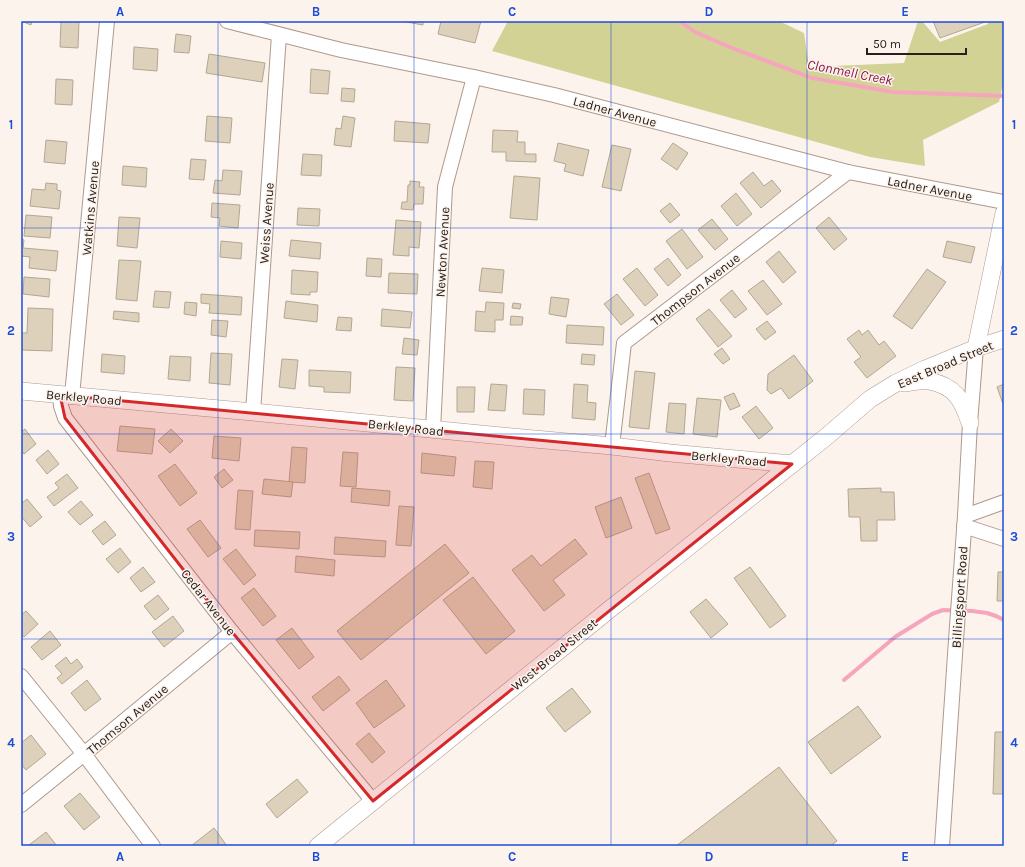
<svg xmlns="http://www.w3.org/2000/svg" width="1025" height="867" viewBox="0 0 1025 867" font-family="Karla,sans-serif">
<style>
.green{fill:#d2d295}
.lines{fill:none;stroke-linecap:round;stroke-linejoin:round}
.stream{stroke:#f6a6bc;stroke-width:4}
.building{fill:#ded1bb;stroke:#b3a792}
.minor-casing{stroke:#af998b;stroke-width:16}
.major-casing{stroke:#af998b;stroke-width:18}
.minor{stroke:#fff;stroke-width:14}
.major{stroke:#fff;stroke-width:17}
.marked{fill:#d62828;fill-opacity:0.2;stroke:#d62828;stroke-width:3;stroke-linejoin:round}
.grid{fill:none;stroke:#1d4ed8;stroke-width:1;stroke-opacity:0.55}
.labels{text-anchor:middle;stroke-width:3;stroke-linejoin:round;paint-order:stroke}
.street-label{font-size:13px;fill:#28201a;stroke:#fcf3ed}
.water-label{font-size:14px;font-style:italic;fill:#8a1748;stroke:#fcf3ed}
.neatline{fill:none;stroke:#1d4ed8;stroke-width:1.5}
.grid-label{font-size:13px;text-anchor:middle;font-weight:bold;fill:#1d4ed8}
</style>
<rect width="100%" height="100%" fill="#fcf3ed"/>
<polygon class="green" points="508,21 779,21 804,33 809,67 904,63 918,21 922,21 940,42 988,24 987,21 1004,21 1004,80 999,102 923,140 925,166 870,157 492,51"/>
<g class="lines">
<g class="stream">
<polyline points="680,21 695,32 732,48 812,78 893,92 1004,96"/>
<polyline points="844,680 895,637 932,614 943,610 972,611 987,613 996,616 1004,620"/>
</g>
</g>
<g class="building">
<polygon points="21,21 32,21 31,25"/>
<polygon points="61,21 79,21 78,48 60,47"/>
<polygon points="401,21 423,21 423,25"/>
<polygon points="441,21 481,21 475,43 438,34"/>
<polygon points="933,21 984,21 985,22 940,38"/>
<polygon points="176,34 191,36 189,53 174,52"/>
<polygon points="134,47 158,49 157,71 133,69"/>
<polygon points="209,54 265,63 262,82 206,73"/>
<polygon points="311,69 330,71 328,94 310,93"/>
<polygon points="56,79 73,80 72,105 55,104"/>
<polygon points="342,88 355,89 354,102 341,101"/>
<polygon points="207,116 232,118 230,143 205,141"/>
<polygon points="343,116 355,118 351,147 334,145 336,128 341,129"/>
<polygon points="395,121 430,124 428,143 394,141"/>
<polygon points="493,130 518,131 517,142 525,142 525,154 536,154 536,162 506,161 506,152 492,152"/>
<polygon points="46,140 67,142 65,164 44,162"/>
<polygon points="558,143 589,150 583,176 564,171 566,164 554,161"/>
<polygon points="673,143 688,153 677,170 661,159"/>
<polygon points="612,145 631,149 621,191 602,187"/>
<polygon points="303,154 322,155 321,176 301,175"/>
<polygon points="191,159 206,160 204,180 189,179"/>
<polygon points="123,166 147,168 146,187 122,185"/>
<polygon points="223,170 242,171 240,195 213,193 215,180 222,181"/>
<polygon points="753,172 764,186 772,180 781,191 761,208 740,183"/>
<polygon points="514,176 540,178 537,220 510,218"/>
<polygon points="410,181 420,182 419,187 424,187 423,204 414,204 413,210 401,209 402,202 407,202 408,185 410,185"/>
<polygon points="46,183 57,184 57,190 61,191 59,209 30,206 32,189 45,190"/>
<polygon points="736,193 752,214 737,226 721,206"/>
<polygon points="212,203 240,205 238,228 219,226 220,218 211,217"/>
<polygon points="670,203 680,215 670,223 660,211"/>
<polygon points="298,208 320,209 319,226 297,225"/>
<polygon points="26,215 52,217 50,238 24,236"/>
<polygon points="119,217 140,218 137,248 117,246"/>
<polygon points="829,217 847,239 834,250 816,228"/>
<polygon points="712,219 728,239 715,250 698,230"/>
<polygon points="396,220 421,222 419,248 409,247 409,256 393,255"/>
<polygon points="682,229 703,257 687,269 666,241"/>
<polygon points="21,239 24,240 23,248 58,251 56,271 29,268 30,257 21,256"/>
<polygon points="291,240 321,243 320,259 289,256"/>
<polygon points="221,241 242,243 241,259 220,257"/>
<polygon points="947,241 975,247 971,263 943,257"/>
<polygon points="779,251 796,272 783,283 766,262"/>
<polygon points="367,258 382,259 381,277 366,276"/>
<polygon points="668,258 681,275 668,286 654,269"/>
<polygon points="119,260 141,261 137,301 116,299"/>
<polygon points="482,268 504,270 502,293 479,291"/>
<polygon points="637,268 658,295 645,306 623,279"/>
<polygon points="927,269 946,282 912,329 893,316"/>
<polygon points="292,270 318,272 317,292 310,292 310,295 291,294"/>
<polygon points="389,273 418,274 417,294 388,293"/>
<polygon points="24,277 50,279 49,297 23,294"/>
<polygon points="763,280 782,304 767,315 748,291"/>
<polygon points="732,290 747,309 735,318 720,300"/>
<polygon points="155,291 171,292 169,308 153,307"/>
<polygon points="201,294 242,297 241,315 209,313 210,304 201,303"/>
<polygon points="617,294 634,315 621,325 604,304"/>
<polygon points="551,297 569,299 566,317 549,314"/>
<polygon points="286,301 318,305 317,322 284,318"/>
<polygon points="185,302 197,303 196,316 184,314"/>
<polygon points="486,302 504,303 503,320 495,320 495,332 475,331 476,311 485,312"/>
<polygon points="513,303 521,304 520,309 512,308"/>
<polygon points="28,308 53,309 52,351 21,350 21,333 27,333"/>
<polygon points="382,309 412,312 410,328 381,326"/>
<polygon points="709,309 732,336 718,347 696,319"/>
<polygon points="114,311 139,313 139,322 113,319"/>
<polygon points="511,316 523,317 522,325 510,325"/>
<polygon points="338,317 352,318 351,331 336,330"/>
<polygon points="212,320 228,321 226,337 211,335"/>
<polygon points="767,321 776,332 765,340 756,329"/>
<polygon points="567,325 604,327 603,345 566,343"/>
<polygon points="859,330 862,335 868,330 879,345 884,341 896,356 867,378 854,362 861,357 847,339"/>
<polygon points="404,338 419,340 417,355 402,354"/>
<polygon points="722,348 730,359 723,364 714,354"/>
<polygon points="211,353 232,354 230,385 209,383"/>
<polygon points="102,354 125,356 124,374 101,372"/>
<polygon points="582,354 595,355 594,365 581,364"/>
<polygon points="794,355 813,381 789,399 781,388 771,394 767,390 768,374"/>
<polygon points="170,356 191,357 190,381 168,379"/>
<polygon points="282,359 298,360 295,389 279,387"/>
<polygon points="396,367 415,368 413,401 394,400"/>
<polygon points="309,370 351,372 350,393 324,392 324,387 309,386"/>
<polygon points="635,371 655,373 649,429 629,427"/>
<polygon points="491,384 507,385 505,411 488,410"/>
<polygon points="574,384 588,385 587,402 596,403 595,420 572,418"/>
<polygon points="1004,384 1004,403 1003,404 997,387"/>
<polygon points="457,387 475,387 474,412 457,412"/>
<polygon points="524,389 545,390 544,415 523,414"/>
<polygon points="734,393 740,406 730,410 724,397"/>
<polygon points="697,398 721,400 717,437 693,434"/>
<polygon points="669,403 686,404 684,434 666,432"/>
<polygon points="756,406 773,428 759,439 742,417"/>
<polygon points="120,426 155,429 152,454 117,451"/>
<polygon points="25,429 36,444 24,454 21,450 21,432"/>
<polygon points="171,429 183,441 170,453 158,441"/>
<polygon points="214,436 241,438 239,461 212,458"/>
<polygon points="292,447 307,448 305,483 289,482"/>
<polygon points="48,450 59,464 47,474 36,460"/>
<polygon points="343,452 358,453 356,487 340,486"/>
<polygon points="422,453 456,457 454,476 421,473"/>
<polygon points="475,461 494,462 492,489 473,487"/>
<polygon points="175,464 197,493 180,506 158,476"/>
<polygon points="224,469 233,480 222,488 214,477"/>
<polygon points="649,473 670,529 656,534 635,478"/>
<polygon points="67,474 78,488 54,506 47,497 59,488 55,483"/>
<polygon points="264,479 293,482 291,497 262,494"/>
<polygon points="352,488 390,491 389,506 351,502"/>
<polygon points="881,488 881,492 894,492 895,520 877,520 877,541 861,541 860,517 849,517 848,489"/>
<polygon points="238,490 253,491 250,530 235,529"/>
<polygon points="621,497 632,528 606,538 595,507"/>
<polygon points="27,499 42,517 30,527 21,516 21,504"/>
<polygon points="81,501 93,515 80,525 68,512"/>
<polygon points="399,506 414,507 411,546 396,545"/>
<polygon points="200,520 221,548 208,557 187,529"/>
<polygon points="105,521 116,535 103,545 92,531"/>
<polygon points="255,530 300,532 299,549 254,546"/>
<polygon points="335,537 386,541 385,557 334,554"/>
<polygon points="575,539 587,554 553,580 565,595 544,611 512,570 532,555 541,566"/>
<polygon points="445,544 469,573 361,660 337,631"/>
<polygon points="120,548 131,562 118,573 106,559"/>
<polygon points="236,549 256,575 244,585 223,559"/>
<polygon points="296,556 335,560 334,576 295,572"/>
<polygon points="143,567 155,582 141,592 130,578"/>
<polygon points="750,567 786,616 770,628 734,578"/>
<polygon points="998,572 1004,572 1004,601 997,601"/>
<polygon points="473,577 515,631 486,654 443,600"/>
<polygon points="254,588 276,616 263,626 241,598"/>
<polygon points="158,595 169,609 155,620 144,606"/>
<polygon points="706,599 728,624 711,638 690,612"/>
<polygon points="26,611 38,624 24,637 21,634 21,615"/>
<polygon points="173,616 184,631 164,647 152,632"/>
<polygon points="292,628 314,657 299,669 276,640"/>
<polygon points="50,631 61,645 42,660 31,647"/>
<polygon points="66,657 71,664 77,659 83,667 62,684 57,678 62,674 55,666"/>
<polygon points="339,676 350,690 323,711 312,697"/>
<polygon points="87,680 101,699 85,711 71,693"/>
<polygon points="386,680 405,706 374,728 356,703"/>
<polygon points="572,688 591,712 565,732 546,708"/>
<polygon points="858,706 881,737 831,774 808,742"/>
<polygon points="995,732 1004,732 1004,794 993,794"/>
<polygon points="369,733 385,752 372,763 356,744"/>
<polygon points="31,735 46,754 26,770 21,764 21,754 23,752 21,750 21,743"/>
<polygon points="779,767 837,841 830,846 676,846"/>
<polygon points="297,779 308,792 277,818 266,804"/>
<polygon points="80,793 100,817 84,830 64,806"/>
<polygon points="214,828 227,846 191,846"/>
<polygon points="46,832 57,846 29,846 29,845"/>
</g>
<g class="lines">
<g class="minor-casing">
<g id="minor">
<polyline points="227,21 341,50 474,77 554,95 848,172 1004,202"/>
<polyline points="60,395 61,406 65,418 232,632 373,801"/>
<polyline points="72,396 107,21"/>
<polyline points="253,412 279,35"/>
<polyline points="433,430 445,187 474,77"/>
<polyline points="612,446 624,343 848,172"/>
<polyline points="965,516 1004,502"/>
<polyline points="964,526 1004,539"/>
<polyline points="21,676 84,754 153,846"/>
<polyline points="21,805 84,754 232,632"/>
<polyline points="942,846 956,640 965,516 970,423 976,348"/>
</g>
</g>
<g class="major-casing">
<g id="major">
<polyline points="976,348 1004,213"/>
<path d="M904,383c8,-1 18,-3 25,-2 26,5 33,18 41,42"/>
<polyline points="21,391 253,412 512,437 612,446 670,453 792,464"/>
<polyline points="318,846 610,609 647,580 826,437 870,399 896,383 925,369 976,348 1004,339"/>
</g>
</g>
<use href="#minor" class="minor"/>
<use href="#major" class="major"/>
</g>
<path class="marked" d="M60,395l732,69 -419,337 -141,-169 -167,-214z"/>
<path class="grid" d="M218,21v825M414,21v825M611,21v825M807,21v825M21,228h983M21,434h983M21,639h983"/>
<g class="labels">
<g class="street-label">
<text transform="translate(615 111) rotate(15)" y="5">Ladner Avenue</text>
<text transform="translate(930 188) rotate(11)" y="5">Ladner Avenue</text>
<text transform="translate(90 208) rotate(-85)" y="5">Watkins Avenue</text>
<text transform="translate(266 223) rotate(-86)" y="5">Weiss Avenue</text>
<text transform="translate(442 252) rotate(-87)" y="5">Newton Avenue</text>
<text transform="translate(695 289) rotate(-38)" y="5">Thompson Avenue</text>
<text transform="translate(945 364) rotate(-23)" y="5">East Broad Street</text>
<text transform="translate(84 397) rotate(5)" y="5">Berkley Road</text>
<text transform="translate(406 427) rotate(6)" y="5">Berkley Road</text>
<text transform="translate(729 458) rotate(5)" y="5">Berkley Road</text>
<text transform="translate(959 597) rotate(-86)" y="5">Billingsport Road</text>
<text transform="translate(209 602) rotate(52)" y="5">Cedar Avenue</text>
<text transform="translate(554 654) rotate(-39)" y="5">West Broad Street</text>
<text transform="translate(127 719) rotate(-40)" y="5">Thomson Avenue</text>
</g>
<g class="water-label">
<text transform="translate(850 72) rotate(11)" y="5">Clonmell Creek</text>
</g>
</g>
<rect width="1025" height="867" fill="none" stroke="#fcf3ed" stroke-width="44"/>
<path d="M867 48v6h99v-6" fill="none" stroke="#28201a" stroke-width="2"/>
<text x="873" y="48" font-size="12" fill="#28201a" stroke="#fcf3ed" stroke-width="3" paint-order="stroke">50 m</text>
<rect x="22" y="22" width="981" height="823" class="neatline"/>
<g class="grid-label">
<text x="120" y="16">A</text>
<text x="316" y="16">B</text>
<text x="512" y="16">C</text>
<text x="709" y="16">D</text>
<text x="905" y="16">E</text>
<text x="11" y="129">1</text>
<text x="1014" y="129">1</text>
<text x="11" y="335">2</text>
<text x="1014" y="335">2</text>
<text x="11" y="541">3</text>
<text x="1014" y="541">3</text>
<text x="11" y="747">4</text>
<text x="1014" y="747">4</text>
<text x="120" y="861">A</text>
<text x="316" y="861">B</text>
<text x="512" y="861">C</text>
<text x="709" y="861">D</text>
<text x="905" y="861">E</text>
</g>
</svg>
